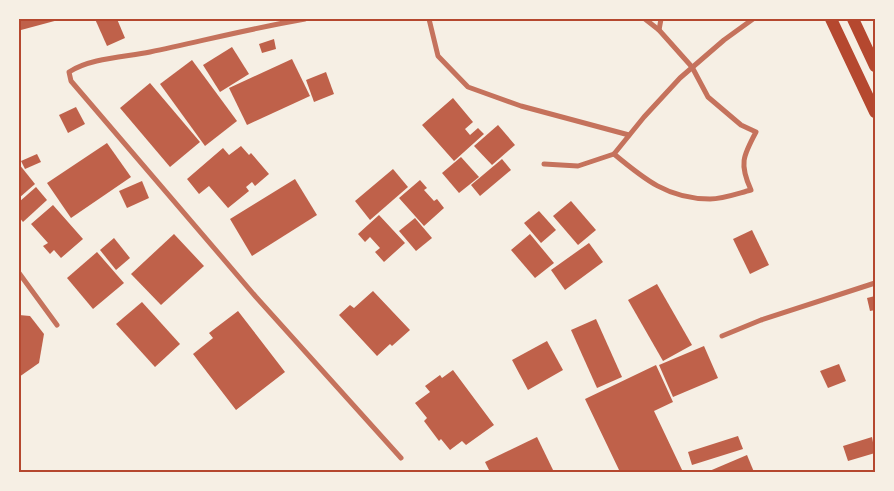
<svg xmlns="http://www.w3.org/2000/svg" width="894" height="491" viewBox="0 0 894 491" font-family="Mulish,sans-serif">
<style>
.building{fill:#bf614a}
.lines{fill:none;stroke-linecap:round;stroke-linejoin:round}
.minor{stroke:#c5725c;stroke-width:5}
.primary{stroke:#b5482f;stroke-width:12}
.neatline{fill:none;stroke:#b5482f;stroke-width:2}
</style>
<rect width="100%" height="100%" fill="#f6efe4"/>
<g class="building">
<polygon points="19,19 62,19 21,30"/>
<polygon points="95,19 117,19 125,38 107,46"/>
<polygon points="274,39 276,49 262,53 259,44"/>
<polygon points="232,47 249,74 220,92 203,65"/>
<polygon points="292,59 310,96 247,125 229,88"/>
<polygon points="192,60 237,121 205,146 160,84"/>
<polygon points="326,72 334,94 314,102 306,80"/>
<polygon points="150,83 200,142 170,167 120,108"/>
<polygon points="453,98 473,122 465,129 470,135 478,128 484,134 454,161 422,125"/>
<polygon points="76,107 85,124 68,133 59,115"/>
<polygon points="498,125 515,145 492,165 474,146"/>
<polygon points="107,143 131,177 71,218 47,183"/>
<polygon points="241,146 249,155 251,153 269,174 255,186 252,182 246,187 249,191 228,208 209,186 199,194 187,179 223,148 229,155"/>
<polygon points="37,154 41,162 25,169 21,161"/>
<polygon points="461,157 479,177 459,193 442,173"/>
<polygon points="502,159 511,170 480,196 471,185"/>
<polygon points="19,164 35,184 19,198"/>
<polygon points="393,169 408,187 370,220 355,201"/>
<polygon points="295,179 317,215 252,256 230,219"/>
<polygon points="420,180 427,188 424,190 434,201 437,199 444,208 424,226 399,198"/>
<polygon points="142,181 149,198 127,208 119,191"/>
<polygon points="36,187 47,200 23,222 19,217 19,202"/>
<polygon points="571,201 596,230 578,245 553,216"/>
<polygon points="53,205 83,239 61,258 54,250 50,254 43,246 48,243 31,224"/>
<polygon points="539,211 556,230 541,243 524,223"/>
<polygon points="379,215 405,243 384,262 375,252 380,248 370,237 365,242 358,234"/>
<polygon points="415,218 432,238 416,251 399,231"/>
<polygon points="752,230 769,265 750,274 733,239"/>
<polygon points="174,234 204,266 161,305 131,274"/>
<polygon points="530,234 554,263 535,278 511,250"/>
<polygon points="114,238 130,258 116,270 100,250"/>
<polygon points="589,243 603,262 565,290 551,270"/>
<polygon points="97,252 124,283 93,309 67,278"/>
<polygon points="657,284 692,345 663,361 628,300"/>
<polygon points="373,291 410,330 392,346 390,344 377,356 339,315 350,305 354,308"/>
<polygon points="875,296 875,310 870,311 867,298"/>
<polygon points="142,302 180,344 155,367 116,324"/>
<polygon points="238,311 285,372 236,410 193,354 213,338 209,333"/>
<polygon points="19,315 30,316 44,334 39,363 19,377"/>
<polygon points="596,319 622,377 597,388 571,330"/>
<polygon points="547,341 563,370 528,390 512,360"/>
<polygon points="704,346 718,378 673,397 659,365"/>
<polygon points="839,364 846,381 828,388 820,371"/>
<polygon points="656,365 673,402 654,411 683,472 620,472 585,399"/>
<polygon points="453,370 494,425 466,445 462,441 450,450 441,439 439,441 424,421 427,418 415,403 430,392 425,386 440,375 442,378"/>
<polygon points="738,436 743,449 692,465 688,452"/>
<polygon points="537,437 554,472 490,472 485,462"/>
<polygon points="872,437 875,453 848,461 843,446"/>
<polygon points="747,455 754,472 707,472"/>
</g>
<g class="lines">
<g class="minor">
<path d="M305,19c-52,9 -103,22 -155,33 -25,5 -60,6 -81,20l2,9 185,216 145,161"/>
<polyline points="429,19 438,56 468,87 521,106 629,135"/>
<polyline points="659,30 661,19"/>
<path d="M614,154c30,25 54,45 96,45 13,0 29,-6 41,-9 -12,-26 -8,-34 5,-58l-15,-7 -33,-28 -16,-30 -33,-37 -14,-11"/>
<polyline points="544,164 578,166 614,154 644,117 680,78 724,40 753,19"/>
<polyline points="19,273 57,325"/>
<polyline points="722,336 761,320 875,283"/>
</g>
<g class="primary">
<polyline points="831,19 875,112"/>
<polyline points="853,19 875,66"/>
</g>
</g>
<rect width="894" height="491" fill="none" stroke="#f6efe4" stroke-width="40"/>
<rect x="20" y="20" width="854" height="451" class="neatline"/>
</svg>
